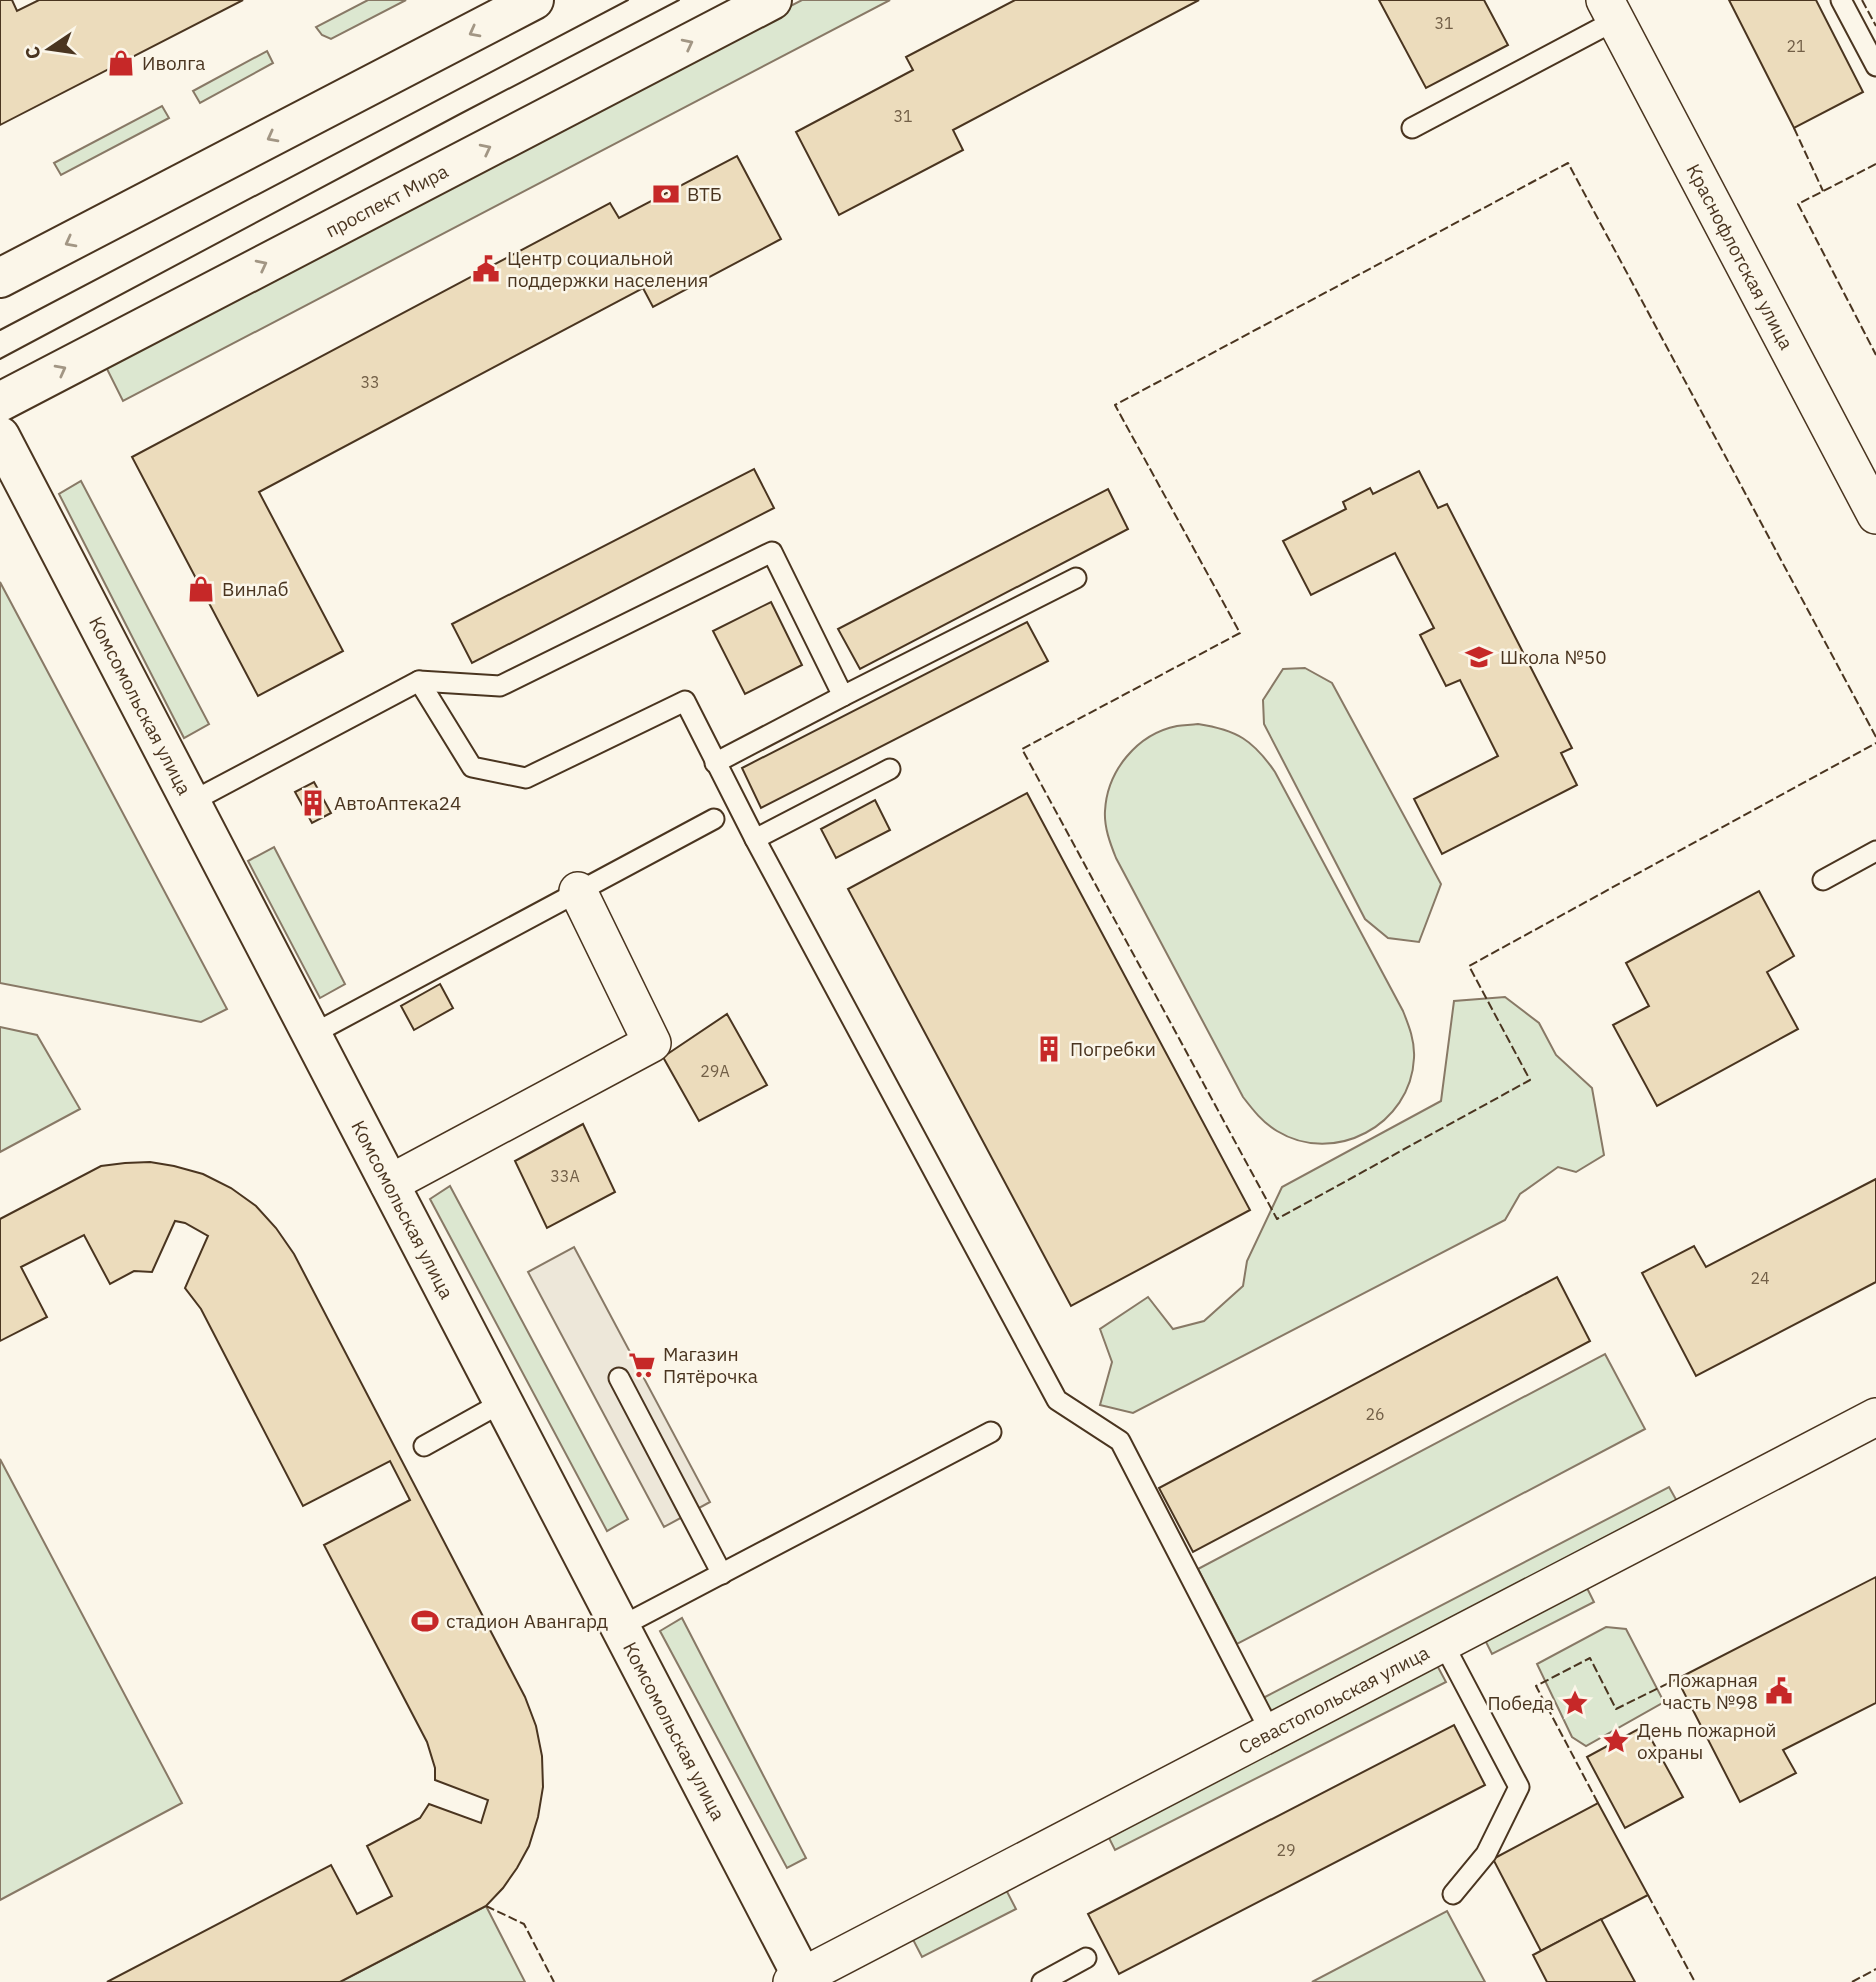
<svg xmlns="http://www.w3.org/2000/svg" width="1876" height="1982" viewBox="0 0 1876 1982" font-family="'IBM Plex Sans',sans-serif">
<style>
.green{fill:#dce7d0;stroke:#887966;stroke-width:2}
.parking{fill:#ede7d9;stroke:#887966;stroke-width:2}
.building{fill:#ecdcbc;stroke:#4a3520;stroke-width:2}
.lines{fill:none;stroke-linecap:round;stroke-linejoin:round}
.service-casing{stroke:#4a3520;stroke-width:23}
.minor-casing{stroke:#4a3520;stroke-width:40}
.tertiary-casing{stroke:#4a3520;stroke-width:42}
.secondary-casing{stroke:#4a3520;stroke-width:42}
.service{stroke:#fbf6e9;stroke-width:19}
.minor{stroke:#fbf6e9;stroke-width:37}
.tertiary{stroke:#fbf6e9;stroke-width:38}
.secondary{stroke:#fbf6e9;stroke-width:38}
.tram{stroke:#4a3520;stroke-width:2}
.fence{stroke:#4a3520;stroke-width:2;stroke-dasharray:9 3.5;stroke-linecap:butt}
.oneway{stroke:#a29684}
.labels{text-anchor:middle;stroke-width:5;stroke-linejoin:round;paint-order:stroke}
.number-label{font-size:16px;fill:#725f47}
.poi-label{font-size:19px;fill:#4a3520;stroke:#fbf6e9;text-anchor:start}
.street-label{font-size:19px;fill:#4a3520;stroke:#fbf6e9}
</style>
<rect width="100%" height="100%" fill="#fbf6e9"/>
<g class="green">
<polygon points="368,0 406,0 331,39 322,35 316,27"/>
<polygon points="802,0 890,0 123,401 105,365"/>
<polygon points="267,51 273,63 200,103 193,91"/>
<polygon points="162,106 169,118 61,175 54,163"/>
<polygon points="81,481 209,724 184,738 59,494"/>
<polygon points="0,582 227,1009 201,1022 0,983"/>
<polygon points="1305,668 1332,683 1441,884 1419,942 1388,938 1365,919 1264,724 1263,700 1283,669"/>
<path d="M1198,724c39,6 55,16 77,48l128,239c6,15 12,30 11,47 -3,67 -80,108 -137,73 -14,-8 -24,-21 -34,-34l-127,-239c-6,-15 -12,-31 -11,-47 2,-40 32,-77 72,-85 7,-1 14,-1 21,-2z"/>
<polygon points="274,847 345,984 320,998 248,861"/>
<polygon points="1505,997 1539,1023 1556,1055 1592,1088 1604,1155 1576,1172 1558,1167 1520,1194 1505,1220 1133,1413 1100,1405 1112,1362 1100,1329 1148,1297 1173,1329 1204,1321 1243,1286 1247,1261 1282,1187 1441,1101 1454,1001"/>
<polygon points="0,1027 37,1035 80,1109 0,1152"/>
<polygon points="450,1186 628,1519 607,1531 430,1199"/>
<polygon points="1605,1354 1645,1429 1237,1644 1198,1569"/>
<polygon points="0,1459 182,1803 0,1900"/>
<polygon points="1669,1487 1678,1503 1272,1715 1263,1698"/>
<polygon points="1583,1580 1594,1602 1492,1654 1481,1632"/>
<polygon points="682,1618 806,1858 787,1868 660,1631"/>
<polygon points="1606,1627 1626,1629 1664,1702 1586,1746 1572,1737 1537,1664"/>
<polygon points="1432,1656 1446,1682 1115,1850 1104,1828"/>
<polygon points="1000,1878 1016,1909 922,1957 906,1926"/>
<polygon points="486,1906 525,1982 340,1982"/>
<polygon points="1447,1911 1485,1982 1312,1982"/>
</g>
<polygon class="parking" points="574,1247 710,1502 664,1527 528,1272"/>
<g class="building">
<polygon points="0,0 12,0 17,11 39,0 243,0 0,125"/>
<polygon points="1015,0 1199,0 953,130 963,150 839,215 796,132 913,70 906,57"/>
<polygon points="1379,0 1484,0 1508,45 1426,88"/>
<polygon points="1729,0 1816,0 1863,92 1794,128"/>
<polygon points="737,156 781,239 653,307 643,288 259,492 343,651 258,696 132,457 610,203 619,218"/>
<polygon points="754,469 774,508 472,663 452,624"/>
<polygon points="1419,471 1438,508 1447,504 1572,748 1561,753 1577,785 1442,854 1414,799 1498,756 1460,680 1446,686 1420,635 1434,628 1395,553 1311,595 1283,541 1346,509 1343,502 1370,488 1373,494"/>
<polygon points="1108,489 1128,529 860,669 838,629"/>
<polygon points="771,602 802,665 745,694 713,631"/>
<polygon points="1027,622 1048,661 761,808 742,768"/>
<polygon points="314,782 331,813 312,823 295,792"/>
<polygon points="1027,793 1250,1210 1071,1306 848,889"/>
<polygon points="875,800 890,830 836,858 821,829"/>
<polygon points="1759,891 1794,956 1767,972 1798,1029 1657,1106 1613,1025 1649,1006 1626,963"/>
<polygon points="440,984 453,1008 414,1030 401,1006"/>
<polygon points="727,1014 767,1085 699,1121 663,1057"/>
<polygon points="583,1124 615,1192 547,1228 515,1161"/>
<polygon points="150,1162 174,1166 203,1174 231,1188 256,1206 276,1228 294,1254 525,1697 536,1726 542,1756 543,1787 538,1817 529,1846 517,1868 503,1888 486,1906 340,1982 107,1982 331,1865 357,1914 392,1896 367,1846 420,1818 429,1804 481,1823 488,1800 435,1780 435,1768 427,1742 324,1545 410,1500 390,1461 303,1506 201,1309 185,1288 208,1236 185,1223 175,1221 152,1272 134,1271 110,1284 84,1235 21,1267 47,1317 0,1341 0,1219 101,1166 125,1163"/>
<polygon points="1876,1179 1876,1282 1696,1376 1642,1273 1694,1246 1706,1267"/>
<polygon points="1557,1277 1590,1341 1193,1552 1159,1488"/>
<polygon points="1876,1577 1876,1703 1783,1750 1796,1773 1740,1802 1677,1679"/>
<polygon points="1454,1725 1485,1785 1119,1974 1088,1914"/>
<polygon points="1644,1726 1683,1797 1625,1828 1587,1757"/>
<polygon points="1598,1803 1648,1895 1541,1951 1493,1859"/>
<polygon points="1601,1919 1635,1982 1547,1982 1533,1955"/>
</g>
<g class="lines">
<g class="service-casing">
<g id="service">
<polyline points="1841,0 1876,66"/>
<polyline points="1412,128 1616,20"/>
<polyline points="419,681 472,767 526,778 685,701 755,839 1057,1400 1120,1441 1271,1733"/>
<polyline points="715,763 843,696"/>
<polyline points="191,802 419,681 500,686 772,552 843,696 1076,578"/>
<polyline points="755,839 890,769"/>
<polyline points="1823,880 1876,851"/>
<polyline points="311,1035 714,819"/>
<polyline points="619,1378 722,1574"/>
<polyline points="424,1446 503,1402"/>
<polyline points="620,1627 991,1432"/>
<polyline points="1443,1643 1519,1787 1486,1854 1453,1894"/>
<polyline points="1042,1982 1086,1958"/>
</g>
</g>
<g class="minor-casing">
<g id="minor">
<path id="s1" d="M1605,0l271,515"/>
<polyline points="389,1184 652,1043 578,891"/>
<path id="s2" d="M792,1982l1084,-565"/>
</g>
</g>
<g class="tertiary-casing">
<g id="tertiary">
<path id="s3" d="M0,436l805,1546"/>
</g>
</g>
<g class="secondary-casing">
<g id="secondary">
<polyline points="0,278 534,0"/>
<path id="s4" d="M0,402l772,-402"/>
</g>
</g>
<use href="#service" class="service"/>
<use href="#minor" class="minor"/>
<use href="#tertiary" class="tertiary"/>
<use href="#secondary" class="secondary"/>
<g class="tram">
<polyline points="0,330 628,0"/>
<polyline points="0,359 460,114 679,0"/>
</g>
<g class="fence">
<polyline points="1862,0 1876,26"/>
<polyline points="1794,128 1823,191"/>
<polyline points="1876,164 1798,204 1876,355"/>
<polyline points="1876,737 1568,163 1115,405 1240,633 1022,749 1277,1219 1530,1080 1469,966 1876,743"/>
<polyline points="1598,1803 1536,1686 1590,1658 1616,1709 1677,1679"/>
<polyline points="1648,1895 1695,1982"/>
<polyline points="486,1906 524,1924 554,1982"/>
<polyline points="1852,1982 1876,1969"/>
</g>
</g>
<defs><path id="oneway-chevron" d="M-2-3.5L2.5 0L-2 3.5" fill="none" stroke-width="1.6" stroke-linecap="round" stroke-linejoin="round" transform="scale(1.75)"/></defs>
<g class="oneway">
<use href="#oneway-chevron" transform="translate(474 32) rotate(152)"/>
<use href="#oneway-chevron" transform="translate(688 44) rotate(-27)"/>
<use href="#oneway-chevron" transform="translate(272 137) rotate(152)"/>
<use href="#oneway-chevron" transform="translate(486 149) rotate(-27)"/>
<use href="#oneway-chevron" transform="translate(70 242) rotate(152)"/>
<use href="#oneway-chevron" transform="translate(262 265) rotate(-27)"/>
<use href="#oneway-chevron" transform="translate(61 370) rotate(-28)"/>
</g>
<defs>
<g id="shop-bare" transform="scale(2.1)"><path d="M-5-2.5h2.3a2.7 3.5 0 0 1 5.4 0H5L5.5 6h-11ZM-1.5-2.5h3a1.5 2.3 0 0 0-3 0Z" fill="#c62828" stroke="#fbf6e9" stroke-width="2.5" paint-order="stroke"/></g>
<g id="bank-bare" transform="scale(2.1)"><path d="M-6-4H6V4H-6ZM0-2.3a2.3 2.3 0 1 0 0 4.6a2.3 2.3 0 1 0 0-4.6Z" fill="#c62828" stroke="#fbf6e9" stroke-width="2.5" paint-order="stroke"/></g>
<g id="civic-bare" transform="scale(2.1)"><path d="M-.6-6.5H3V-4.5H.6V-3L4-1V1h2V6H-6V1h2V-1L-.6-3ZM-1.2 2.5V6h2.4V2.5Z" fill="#c62828" stroke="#fbf6e9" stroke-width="2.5" paint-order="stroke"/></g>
<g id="school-bare" transform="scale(2.1)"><path d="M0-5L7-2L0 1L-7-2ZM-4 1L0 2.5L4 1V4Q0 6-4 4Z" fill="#c62828" stroke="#fbf6e9" stroke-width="2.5" paint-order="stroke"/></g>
<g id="building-bare" transform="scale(2.1)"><path d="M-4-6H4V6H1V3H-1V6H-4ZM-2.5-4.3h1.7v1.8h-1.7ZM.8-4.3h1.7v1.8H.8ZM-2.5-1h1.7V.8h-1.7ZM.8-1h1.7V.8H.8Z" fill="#c62828" stroke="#fbf6e9" stroke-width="2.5" paint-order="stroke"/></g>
<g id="supermarket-bare" transform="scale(2.1)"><path d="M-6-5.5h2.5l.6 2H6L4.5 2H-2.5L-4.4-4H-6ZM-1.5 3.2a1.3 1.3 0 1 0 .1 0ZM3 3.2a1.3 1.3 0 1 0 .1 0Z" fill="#c62828" stroke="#fbf6e9" stroke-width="2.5" paint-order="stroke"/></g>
<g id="stadium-bare" transform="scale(2.1)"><path d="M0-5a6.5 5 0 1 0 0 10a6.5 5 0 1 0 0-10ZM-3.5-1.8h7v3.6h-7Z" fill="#c62828" stroke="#fbf6e9" stroke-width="2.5" paint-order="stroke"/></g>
<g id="sight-bare" transform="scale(2.1)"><path d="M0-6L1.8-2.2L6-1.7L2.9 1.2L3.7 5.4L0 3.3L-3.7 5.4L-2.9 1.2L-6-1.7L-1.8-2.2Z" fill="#c62828" stroke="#fbf6e9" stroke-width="2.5" paint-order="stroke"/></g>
</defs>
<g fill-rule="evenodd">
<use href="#shop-bare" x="121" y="63"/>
<use href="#bank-bare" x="666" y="194"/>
<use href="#civic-bare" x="486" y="269"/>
<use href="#shop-bare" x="201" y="589"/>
<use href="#school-bare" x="1479" y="657"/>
<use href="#building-bare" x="313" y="803"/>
<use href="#building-bare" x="1049" y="1049"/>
<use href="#supermarket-bare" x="642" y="1365"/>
<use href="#stadium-bare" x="425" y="1621"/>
<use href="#civic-bare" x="1779" y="1691"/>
<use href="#sight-bare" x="1575" y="1703"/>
<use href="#sight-bare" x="1616" y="1741"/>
</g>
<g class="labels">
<g class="number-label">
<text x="1444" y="29">31</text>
<text x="1796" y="52">21</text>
<text x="903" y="122">31</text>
<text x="370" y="388">33</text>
<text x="715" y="1077">29А</text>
<text x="565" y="1182">33А</text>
<text x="1760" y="1284">24</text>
<text x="1375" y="1420">26</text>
<text x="1286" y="1856">29</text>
</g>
<g class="poi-label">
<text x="142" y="70">Иволга</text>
<text x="687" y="201">ВТБ</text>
<text x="507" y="265">Центр социальной<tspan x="507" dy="22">поддержки населения</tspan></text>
<text x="222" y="596">Винлаб</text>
<text x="1500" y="664">Школа №50</text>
<text x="334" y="810">АвтоАптека24</text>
<text x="1070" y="1056">Погребки</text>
<text x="663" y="1361">Магазин<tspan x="663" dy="22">Пятёрочка</tspan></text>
<text x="446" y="1628">стадион Авангард</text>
<text x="1758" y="1687" text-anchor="end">Пожарная<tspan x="1758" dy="22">часть №98</tspan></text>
<text x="1554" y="1710" text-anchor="end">Победа</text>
<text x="1637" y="1737">День пожарной<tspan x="1637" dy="22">охраны</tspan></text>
</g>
<g class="street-label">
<text dy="7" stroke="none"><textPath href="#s4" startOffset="436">проспект Мира</textPath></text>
<text dy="7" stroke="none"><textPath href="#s1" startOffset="290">Краснофлотская улица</textPath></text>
<text dy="7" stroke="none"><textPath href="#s3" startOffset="304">Комсомольская улица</textPath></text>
<text dy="7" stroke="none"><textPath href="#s3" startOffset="872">Комсомольская улица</textPath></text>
<text dy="7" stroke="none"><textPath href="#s2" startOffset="611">Севастопольская улица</textPath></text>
<text dy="7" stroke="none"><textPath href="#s3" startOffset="1460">Комсомольская улица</textPath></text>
</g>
</g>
<g transform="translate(49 49) rotate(257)" stroke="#fbf6e9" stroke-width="5" paint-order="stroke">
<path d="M0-5L12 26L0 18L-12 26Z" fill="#4a3520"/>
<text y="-10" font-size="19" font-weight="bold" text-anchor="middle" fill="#4a3520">С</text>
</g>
</svg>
